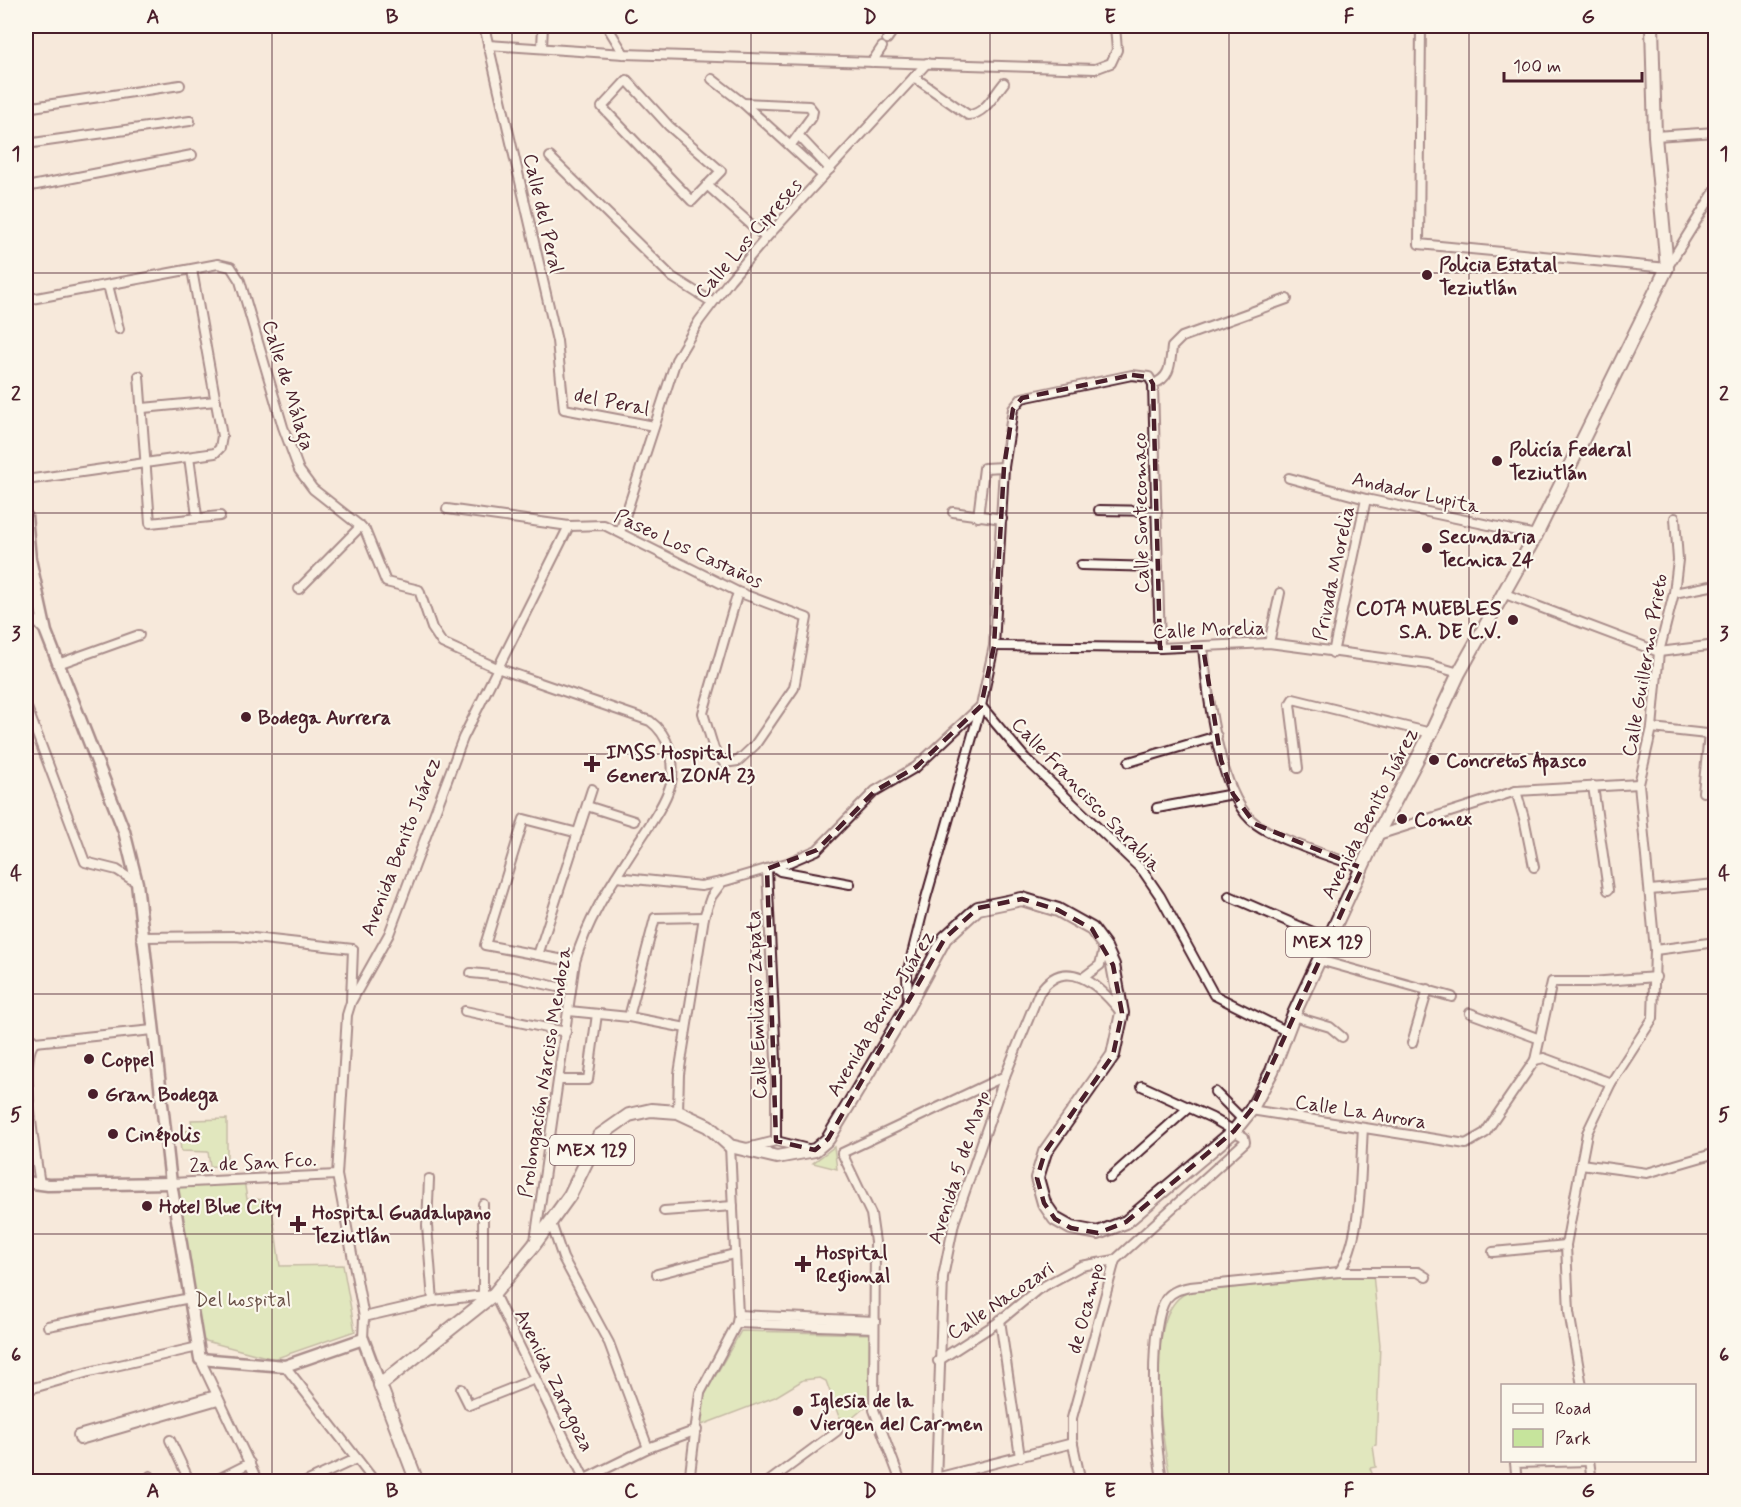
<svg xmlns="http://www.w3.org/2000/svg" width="1741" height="1507" viewBox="0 0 1741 1507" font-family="Mynerve,sans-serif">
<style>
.green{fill:#c6e49c;stroke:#888264;stroke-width:1.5}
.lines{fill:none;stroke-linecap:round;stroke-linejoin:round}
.minor-casing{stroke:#4a1f2b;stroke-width:12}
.secondary-casing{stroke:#4a1f2b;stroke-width:15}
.primary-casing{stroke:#4a1f2b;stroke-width:16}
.minor{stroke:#fbf7ec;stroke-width:8}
.secondary{stroke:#fbf7ec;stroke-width:10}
.primary{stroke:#fbf7ec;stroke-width:12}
.marked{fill:none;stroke:#4a1f2b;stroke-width:4.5;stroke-dasharray:12 8;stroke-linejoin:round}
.grid{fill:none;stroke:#4a1f2b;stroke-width:1.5;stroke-opacity:0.55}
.poi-dot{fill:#4a1f2b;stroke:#fbf7ec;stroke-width:2}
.labels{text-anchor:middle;stroke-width:4.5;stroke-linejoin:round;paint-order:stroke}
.shield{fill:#fbf7ec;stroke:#7f6065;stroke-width:1.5}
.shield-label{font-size:18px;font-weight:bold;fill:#4a1f2b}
.street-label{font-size:20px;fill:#4a1f2b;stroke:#fbf7ec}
.poi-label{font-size:20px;font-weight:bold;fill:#4a1f2b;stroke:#fbf7ec;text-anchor:start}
.park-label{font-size:20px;fill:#695047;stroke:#fbf7ec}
.neatline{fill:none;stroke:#4a1f2b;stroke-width:2}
.grid-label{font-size:20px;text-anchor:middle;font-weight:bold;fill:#4a1f2b}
</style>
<rect width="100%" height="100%" fill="#f7e9db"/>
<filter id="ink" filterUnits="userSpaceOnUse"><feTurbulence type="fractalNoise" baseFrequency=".0167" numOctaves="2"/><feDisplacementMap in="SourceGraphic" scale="12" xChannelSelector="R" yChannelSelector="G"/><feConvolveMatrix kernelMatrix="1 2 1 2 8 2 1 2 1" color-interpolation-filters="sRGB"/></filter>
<g filter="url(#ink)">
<g class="green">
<polygon points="227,1119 227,1167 210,1166 208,1152 181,1151 179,1132 193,1130 191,1120"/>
<polygon points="834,1147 837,1169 813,1163"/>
<polygon points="244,1180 247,1199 271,1200 280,1266 343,1265 355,1331 274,1359 198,1339 174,1183"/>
<path d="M1373,1274l7,71 -4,100 -3,1 3,21 -6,1 5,13h-204c-9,-39 -30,-172 18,-189z"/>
<polygon points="741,1331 873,1334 871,1402 850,1420 839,1417 826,1381 820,1378 803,1380 775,1397 699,1426 704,1396"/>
</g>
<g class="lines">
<g class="minor-casing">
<g id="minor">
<polyline points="484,26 557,341 564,409 654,426"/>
<polyline points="607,26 624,54"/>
<polyline points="1421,26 1419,244 1667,268 1716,189"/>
<polyline points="887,39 896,26"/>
<polyline points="488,45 624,54 1095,69 1111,63 1117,50 1115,26"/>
<polyline points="542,47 543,26"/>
<polyline points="872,62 882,47"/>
<path d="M914,77l54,38c16,0 27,-21 36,-32"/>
<polyline points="712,79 743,103 823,176"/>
<polygon points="627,80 669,126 721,171 692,201 602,107"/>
<polyline points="743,103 809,106 813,111 812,116 791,145"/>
<polyline points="26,108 180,85"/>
<polyline points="799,136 830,169"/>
<polyline points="1655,136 1716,132"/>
<polyline points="26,144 190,121"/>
<polyline points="550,157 672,277 712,302"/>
<polyline points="707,185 766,238"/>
<polyline points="26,187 192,155"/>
<polyline points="108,285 119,329"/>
<path d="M26,300l192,-36 13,3 9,14 43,146 16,43 14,19 52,41 21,52 33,8 13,38 10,15 55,25 153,53c19,14 26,40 21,62 -6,21 -22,43 -34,61 -24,37 -50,75 -62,118l-40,279"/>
<polyline points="139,376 150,523 220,516"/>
<path d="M1153,384c18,-6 17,-20 19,-37l10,-10 105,-38"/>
<polyline points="143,408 216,401"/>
<polyline points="189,457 197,516"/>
<polyline points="1289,478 1366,499 1536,535"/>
<polyline points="26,480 215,453 220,448 222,436 192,270"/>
<polyline points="447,509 569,526 604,525 738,592 807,618 794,688 755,745 738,761 724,763 714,749 703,713 738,592"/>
<polyline points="1099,510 1157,511"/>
<polyline points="953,512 1002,519"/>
<polyline points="978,517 984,468 1004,467"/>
<polyline points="620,532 676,360 699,321 730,280 766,238 927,63"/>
<polyline points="1081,565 1158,567"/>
<polyline points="299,589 361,526"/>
<polyline points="1674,593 1716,585"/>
<polyline points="1505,594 1659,652 1716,645"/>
<polyline points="26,611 45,631"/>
<polyline points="1269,643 1280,593"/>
<polyline points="994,646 1160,648 1269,643 1428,664 1459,673"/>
<path d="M1203,647c4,44 16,151 53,177 25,18 75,32 106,44"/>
<polyline points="1333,653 1366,499"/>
<polyline points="58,664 139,635"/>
<polyline points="26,705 85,862 117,870 137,883"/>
<polyline points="981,706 1025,758 1143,871 1160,896 1214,995 1286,1031"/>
<polyline points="1652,728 1716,735"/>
<polyline points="1129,762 1217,736"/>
<polyline points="1298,768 1290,704 1293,699 1431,733"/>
<polyline points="1593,786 1608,890"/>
<polyline points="1516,791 1524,818 1534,867"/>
<polyline points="1703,792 1709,734"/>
<polyline points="587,806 634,821"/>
<polyline points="1157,808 1233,794"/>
<polyline points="1378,835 1516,791 1639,784"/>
<polyline points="774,867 780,871 850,884"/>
<polyline points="767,869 776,1060 776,1141"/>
<polyline points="616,877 701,886 722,882"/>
<polyline points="1650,890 1716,884"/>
<polyline points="1229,896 1329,939"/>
<polyline points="141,937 236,936 353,949 351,1000"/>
<polyline points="1655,950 1716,942"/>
<polyline points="538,955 592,789"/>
<polyline points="1319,960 1452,997"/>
<polyline points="575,962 485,945 524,819 578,833"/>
<polyline points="471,973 513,977 571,990"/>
<polyline points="1084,977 1100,965 1104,949"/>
<polyline points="908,1002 907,974 926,898 981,706 994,646 1004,467 1013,409 1022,398 1132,375 1149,377 1153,384 1160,648"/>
<polyline points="465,1011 566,1032"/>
<polyline points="569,1011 629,1017 686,1028"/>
<polyline points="1470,1013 1540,1039"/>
<polyline points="1293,1016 1330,1027 1342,1037"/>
<polyline points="629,1017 655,918 704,917"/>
<polyline points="26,1034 35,1042 153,1030"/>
<path d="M35,1042c-16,15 1,117 5,142"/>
<polyline points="1412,1043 1428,989"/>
<polyline points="1535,1060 1552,982 1591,982 1656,977"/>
<polyline points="559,1080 588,1080 597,1014"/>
<polyline points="1215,1092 1242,1119"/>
<polyline points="1251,1110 1466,1144 1485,1133 1535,1060 1544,1058 1611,1083"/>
<polyline points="678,1112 679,1074 704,917 711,897 722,882 787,863 817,850 875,791 916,767 980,707"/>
<polyline points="747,1148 776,1141 808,1149"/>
<polyline points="1581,1164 1647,1173 1716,1153"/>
<polyline points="1110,1178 1187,1109"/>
<polyline points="429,1179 427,1226 433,1301"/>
<polyline points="171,1183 337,1175"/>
<polyline points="664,1211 733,1206"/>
<polyline points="551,1223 563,1258 609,1343 648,1448"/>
<polyline points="1493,1252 1566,1245"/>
<path d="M1339,1272c24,-33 21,-104 24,-144"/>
<polyline points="657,1274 734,1254"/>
<polyline points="483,1298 483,1204"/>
<polyline points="738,1315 875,1321"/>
<polyline points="364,1317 433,1301 494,1294 586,1482"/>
<polyline points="1000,1320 1020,1457"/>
<polyline points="737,1323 874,1328"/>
<polyline points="48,1326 190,1298"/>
<polyline points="363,1339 364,1317 337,1175 347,1015 351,1002 389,934 463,738 569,526"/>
<polyline points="200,1359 258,1482"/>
<polyline points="938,1361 997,1323 1037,1290 1081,1266 1115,1260"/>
<polyline points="285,1366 375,1482"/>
<polyline points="1582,1386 1569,1312 1566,1245 1581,1164 1587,1133 1611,1083 1653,1018 1655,950 1639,784 1652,728 1659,652 1674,593 1678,560 1675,518"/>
<polyline points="461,1389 469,1405 535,1379"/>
<polyline points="26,1390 89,1372 198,1347"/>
<polyline points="216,1395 78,1435 80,1440 218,1400"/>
<polyline points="170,1440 190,1482"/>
<polyline points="1589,1460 1592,1482"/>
<polyline points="150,1476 153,1482"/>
<polyline points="936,1478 1073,1443"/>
<polyline points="212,1482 250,1463"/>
<polyline points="306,1482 356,1459"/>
<polyline points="579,1482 648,1448 697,1430"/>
<polyline points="689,1482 700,1393 737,1323 738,1315 730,1146"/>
<polyline points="768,1482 837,1431"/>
<polyline points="901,1482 874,1410 875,1242 871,1214 842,1153 1005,1076"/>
<path d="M936,1482l7,-205 11,-54 51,-147 34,-83c26,-39 60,-8 80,17"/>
<polyline points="1081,1482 1072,1440 1072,1418 1115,1260 1245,1142 1244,1137 1212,1118 1142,1086"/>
<path d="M1163,1482c-9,-35 -16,-154 3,-183 6,-8 14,-10 24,-12l149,-15h79l8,5"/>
<polyline points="1517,1482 1515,1463 1589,1461"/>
</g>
</g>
<g class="secondary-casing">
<g id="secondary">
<polyline points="26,516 30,559 46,632 124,831 137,883 171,1183 200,1359 285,1366 363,1339 380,1385"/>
<polyline points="26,1182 48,1185 171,1183"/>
</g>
</g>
<g class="primary-casing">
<polyline id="primary" points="417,1482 380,1385 494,1294 534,1245 570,1195 599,1136 629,1115 651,1110 678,1112 708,1126 730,1146 777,1157 815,1150 828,1139 908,1006 945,938 978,908 1022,899 1058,910 1092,929 1104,945 1113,965 1122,1013 1113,1055 1045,1152 1037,1178 1044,1203 1055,1219 1071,1228 1098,1233 1126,1222 1234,1131 1251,1110 1272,1071 1293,1016 1377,835 1431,733 1459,673 1536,535 1667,268 1655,136 1652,26"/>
</g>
<use href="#minor" class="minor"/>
<use href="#secondary" class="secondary"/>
<use href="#primary" class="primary"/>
</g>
</g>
<path d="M0 0H1741V1507H0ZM1132,375l17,2 4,7 7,264 43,-1 18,113 12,34 22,30 107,44 -111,242 -17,21 -108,91 -28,11 -27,-5 -16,-9 -11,-16 -7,-25 8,-26 68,-97 9,-42 -9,-48 -21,-36 -34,-19 -36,-11 -44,9 -33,30 -117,201 -13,11 -39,-9 -9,-272 50,-19 58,-59 41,-24 65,-61 13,-60 10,-179 9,-58 9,-11z" fill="#f7e9db" fill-opacity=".55" fill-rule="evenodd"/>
<path class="marked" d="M1132,375l17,2 4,7 7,264 43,-1 18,113 12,34 22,30 107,44 -111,242 -17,21 -108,91 -28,11 -27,-5 -16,-9 -11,-16 -7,-25 8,-26 68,-97 9,-42 -9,-48 -21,-36 -34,-19 -36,-11 -44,9 -33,30 -117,201 -13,11 -39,-9 -9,-272 50,-19 58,-59 41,-24 65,-61 13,-60 10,-179 9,-58 9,-11z"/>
<path class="grid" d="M272,26v1456M512,26v1456M751,26v1456M990,26v1456M1229,26v1456M1469,26v1456M26,273h1690M26,513h1690M26,754h1690M26,994h1690M26,1234h1690"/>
<g class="poi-dot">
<circle cx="1427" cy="275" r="6"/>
<circle cx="1497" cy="461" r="6"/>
<circle cx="1427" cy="548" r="6"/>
<circle cx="1513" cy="620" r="6"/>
<circle cx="246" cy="717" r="6"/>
<circle cx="1434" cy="760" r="6"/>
<path d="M589 755h6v6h6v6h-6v6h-6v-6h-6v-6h6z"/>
<circle cx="1402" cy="819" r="6"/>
<circle cx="89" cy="1059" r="6"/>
<circle cx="93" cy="1094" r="6"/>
<circle cx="113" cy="1134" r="6"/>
<circle cx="147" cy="1206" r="6"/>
<path d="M295 1215h6v6h6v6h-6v6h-6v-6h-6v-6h6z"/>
<path d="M800 1255h6v6h6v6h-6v6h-6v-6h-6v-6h6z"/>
<circle cx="798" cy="1411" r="6"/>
</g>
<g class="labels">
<g class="shield">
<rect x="1286" y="927" width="84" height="30" rx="4.5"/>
<rect x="550" y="1135" width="84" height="30" rx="4.5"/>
</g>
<g class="shield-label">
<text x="1328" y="948">MEX 129</text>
<text x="592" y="1156">MEX 129</text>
</g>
<g class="street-label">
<text transform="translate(544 213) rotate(77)" y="7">Calle del Peral</text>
<text transform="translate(748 238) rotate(-49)" y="7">Calle Los Cipreses</text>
<text transform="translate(289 385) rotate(73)" y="7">Calle de Málaga</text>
<text transform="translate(612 401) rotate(11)" y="7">del Peral</text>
<text transform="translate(1416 492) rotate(13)" y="7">Andador Lupita</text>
<text transform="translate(1140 513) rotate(-91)" y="7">Calle Sontecomaco</text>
<text transform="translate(689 548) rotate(25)" y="7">Paseo Los Castaños</text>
<text transform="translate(1333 573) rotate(-78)" y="7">Privada Morelia</text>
<text transform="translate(1209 629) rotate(-2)" y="7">Calle Morelia</text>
<text transform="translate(1644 665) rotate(-80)" y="7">Calle Guillermo Prieto</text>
<text transform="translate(1087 794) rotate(46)" y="7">Calle Francisco Sarabia</text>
<text transform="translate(1369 813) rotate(-63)" y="7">Avenida Benito Juárez</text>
<text transform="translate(400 846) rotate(-69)" y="7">Avenida Benito Juárez</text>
<text transform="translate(756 1005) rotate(-92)" y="7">Calle Emiliano Zapata</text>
<text transform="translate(880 1013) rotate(-59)" y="7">Avenida Benito Juárez</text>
<text transform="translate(544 1072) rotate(-81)" y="7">Prolongación Narciso Mendoza</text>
<text transform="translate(1361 1111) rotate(9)" y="7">Calle La Aurora</text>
<text transform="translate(253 1162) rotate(-3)" y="7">2a. de San Fco.</text>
<text transform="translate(958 1167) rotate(-72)" y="7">Avenida 5 de Mayo</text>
<text transform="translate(1000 1300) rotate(-34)" y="7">Calle Nacozari</text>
<text transform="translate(1085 1308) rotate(-75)" y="7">de Ocampo</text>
<text transform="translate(555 1380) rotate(64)" y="7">Avenida Zaragoza</text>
</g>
<g class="poi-label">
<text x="1439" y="271">Policia Estatal<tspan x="1439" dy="23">Teziutlán</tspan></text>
<text x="1509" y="456">Policía Federal<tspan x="1509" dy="23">Teziutlán</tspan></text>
<text x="1439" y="543">Secundaria<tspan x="1439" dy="23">Tecnica 24</tspan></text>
<text x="1501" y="615" text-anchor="end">COTA MUEBLES<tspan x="1501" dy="23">S.A. DE C.V.</tspan></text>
<text x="258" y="724">Bodega Aurrera</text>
<text x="606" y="759">IMSS Hospital<tspan x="606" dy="23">General ZONA 23</tspan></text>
<text x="1446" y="767">Concretos Apasco</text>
<text x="1414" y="826">Comex</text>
<text x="101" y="1066">Coppel</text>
<text x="105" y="1101">Gran Bodega</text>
<text x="125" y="1141">Cinépolis</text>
<text x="159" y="1213">Hotel Blue City</text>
<text x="312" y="1219">Hospital Guadalupano<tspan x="312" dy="23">Teziutlán</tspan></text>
<text x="816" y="1259">Hospital<tspan x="816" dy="23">Regional</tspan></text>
<text x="810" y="1407">Iglesia de la<tspan x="810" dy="23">Viergen del Carmen</tspan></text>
</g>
<g class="park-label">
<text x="243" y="1306">Del hospital</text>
</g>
</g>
<rect width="1741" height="1507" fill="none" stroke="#fbf7ec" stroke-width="66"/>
<rect x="1501" y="1384" width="195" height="78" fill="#fbf7ec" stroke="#b4a19f" stroke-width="1.5"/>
<rect x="1513" y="1404" width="30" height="9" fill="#fbf7ec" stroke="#b4a19f" stroke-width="1.5"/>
<text x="1555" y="1414" font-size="18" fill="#4a1f2b">Road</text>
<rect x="1513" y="1429" width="30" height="18" fill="#c6e49c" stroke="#b4a19f" stroke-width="1.5"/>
<text x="1555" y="1444" font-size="18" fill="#4a1f2b">Park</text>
<path d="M1504 72v9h138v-9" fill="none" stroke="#4a1f2b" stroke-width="3"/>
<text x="1513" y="72" font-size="18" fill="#4a1f2b" stroke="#fbf7ec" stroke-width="4.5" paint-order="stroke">100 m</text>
<rect x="33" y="33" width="1675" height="1441" class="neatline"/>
<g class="grid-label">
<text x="153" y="23">A</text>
<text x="392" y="23">B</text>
<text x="631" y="23">C</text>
<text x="870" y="23">D</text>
<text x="1110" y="23">E</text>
<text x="1349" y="23">F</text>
<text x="1588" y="23">G</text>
<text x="16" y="160">1</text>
<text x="1724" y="160">1</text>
<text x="16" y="400">2</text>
<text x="1724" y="400">2</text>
<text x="16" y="640">3</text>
<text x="1724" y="640">3</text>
<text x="16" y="880">4</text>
<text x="1724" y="880">4</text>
<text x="16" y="1121">5</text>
<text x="1724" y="1121">5</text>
<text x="16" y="1361">6</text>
<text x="1724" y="1361">6</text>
<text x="153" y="1497">A</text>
<text x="392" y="1497">B</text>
<text x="631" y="1497">C</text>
<text x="870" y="1497">D</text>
<text x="1110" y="1497">E</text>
<text x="1349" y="1497">F</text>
<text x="1588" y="1497">G</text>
</g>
</svg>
